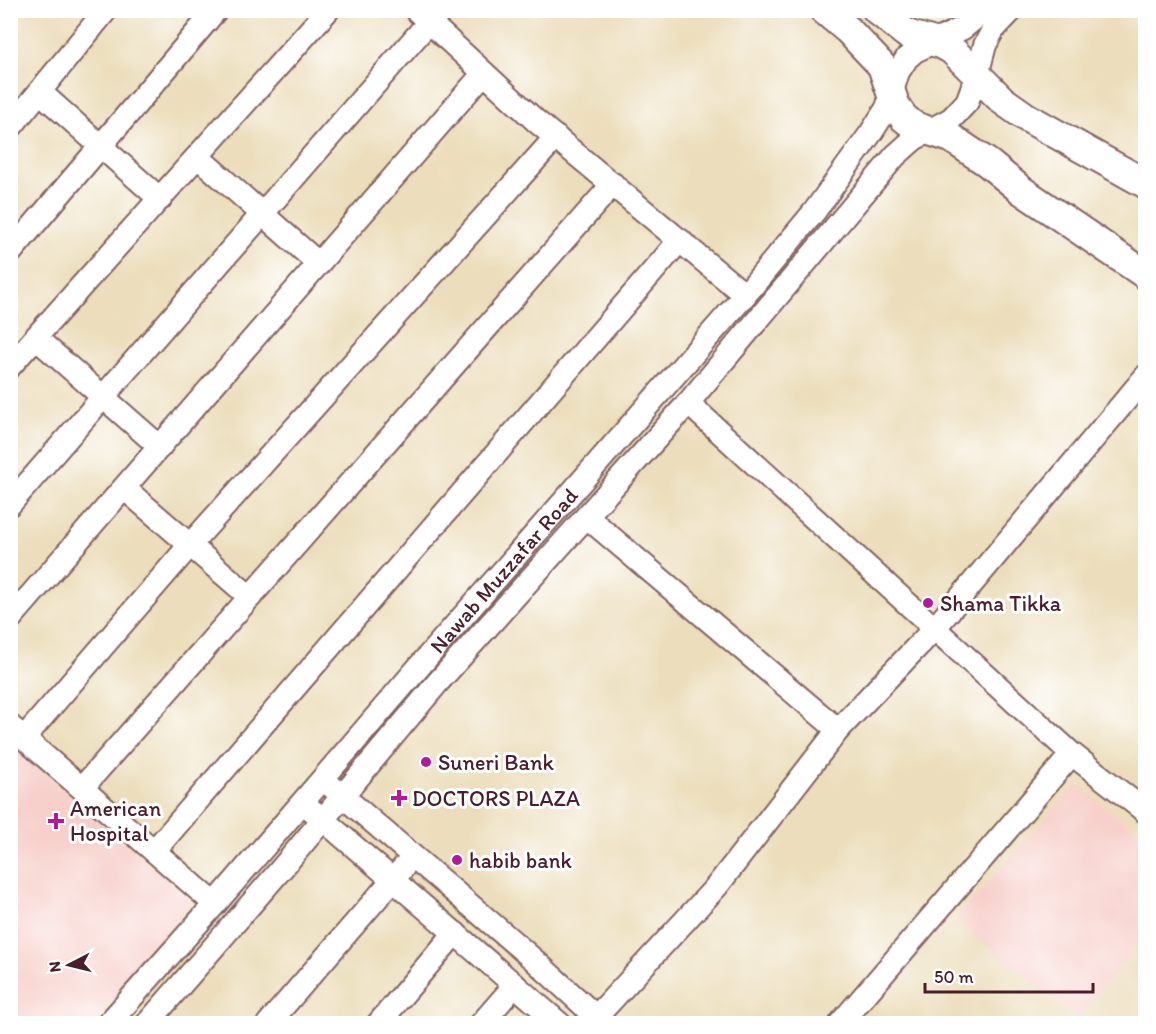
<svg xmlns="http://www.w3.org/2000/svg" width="1156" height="1034" viewBox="0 0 1156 1034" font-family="Itim,sans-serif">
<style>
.built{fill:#f7d0cb}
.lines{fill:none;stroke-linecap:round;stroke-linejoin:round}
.minor-casing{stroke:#83625e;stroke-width:26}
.major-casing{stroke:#83625e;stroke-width:32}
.minor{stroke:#fff;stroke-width:22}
.major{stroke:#fff;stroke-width:28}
.poi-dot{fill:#b5179e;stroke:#fff;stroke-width:2}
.labels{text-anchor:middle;stroke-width:6;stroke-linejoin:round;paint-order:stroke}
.street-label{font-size:22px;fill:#4a1f2b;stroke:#fff}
.poi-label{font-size:22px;fill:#4a1f2b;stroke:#fff;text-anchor:start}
</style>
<rect width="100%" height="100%" fill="#fff"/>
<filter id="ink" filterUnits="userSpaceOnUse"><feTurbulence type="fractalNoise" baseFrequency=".0167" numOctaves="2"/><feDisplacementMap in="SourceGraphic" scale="12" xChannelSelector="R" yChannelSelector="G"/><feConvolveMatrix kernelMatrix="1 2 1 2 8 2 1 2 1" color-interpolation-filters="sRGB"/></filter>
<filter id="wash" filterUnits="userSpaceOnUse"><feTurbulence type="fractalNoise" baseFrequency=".008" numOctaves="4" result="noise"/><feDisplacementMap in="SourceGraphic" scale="24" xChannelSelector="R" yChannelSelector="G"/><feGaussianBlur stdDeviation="1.35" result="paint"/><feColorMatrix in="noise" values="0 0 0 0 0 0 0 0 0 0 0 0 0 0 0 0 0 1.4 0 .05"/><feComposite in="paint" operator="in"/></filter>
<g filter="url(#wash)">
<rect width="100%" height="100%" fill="#ecdebc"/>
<g class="built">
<polygon points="10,742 191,900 139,976 89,1023 11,1023"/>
<polygon points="1077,784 1146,838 1145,934 1078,1019 955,920"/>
</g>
</g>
<g filter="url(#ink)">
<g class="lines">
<g class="minor-casing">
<g id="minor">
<polyline points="416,10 536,121 745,295"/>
<polyline points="40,92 160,199"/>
<polyline points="10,128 106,10"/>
<polyline points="198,157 319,264"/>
<polyline points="10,253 216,10"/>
<polyline points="36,338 160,447"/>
<polyline points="10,366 328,10"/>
<polyline points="688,403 1072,754 1146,812"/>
<polyline points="124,488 250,597"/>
<polyline points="10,504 429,22"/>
<polyline points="587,517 838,730"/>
<polyline points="10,619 484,73"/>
<polyline points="10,726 215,904"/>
<polyline points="24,738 190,545 556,137"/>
<polyline points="331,786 533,959 604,1024"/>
<polyline points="82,788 613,184"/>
<polyline points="313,811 560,1024"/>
<polyline points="154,851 680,240"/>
<path id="s1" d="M108,1024l107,-120 215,-250 315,-359 69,-83 57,-79 16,-25 11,-36 9,-14 8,-7 48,-23 22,-18"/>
<polyline points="147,1024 283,867 439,681 688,403 895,156 914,139 951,119 967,102 977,75 985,45 993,30 1012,10"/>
<polyline points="268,1024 403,868"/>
<polyline points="378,1024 455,933"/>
<polyline points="481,1024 515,985"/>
<polyline points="586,1024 596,1017 717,886 838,730 934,629 1146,376"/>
<polyline points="840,1024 1072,754"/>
</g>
</g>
<g class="major-casing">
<g id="major">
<polyline points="824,10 848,30 882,66 896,107 904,118 914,126 951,138 988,163 1021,190 1146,275"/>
<polyline points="877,10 907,34 941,44 952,50 1002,100 1026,117 1146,184"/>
</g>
</g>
<use href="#minor" class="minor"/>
<use href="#major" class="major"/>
</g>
</g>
<g class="poi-dot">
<circle cx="928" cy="603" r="6"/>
<circle cx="426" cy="762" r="6"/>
<path d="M396 789h6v6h6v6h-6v6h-6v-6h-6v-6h6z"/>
<path d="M53 812h6v6h6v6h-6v6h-6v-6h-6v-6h6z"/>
<circle cx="457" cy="860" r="6"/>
</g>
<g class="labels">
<g class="street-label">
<text dy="8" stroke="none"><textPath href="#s1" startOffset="602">Nawab Muzzafar Road</textPath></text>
</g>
<g class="poi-label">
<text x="940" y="611">Shama Tikka</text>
<text x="438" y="770">Suneri Bank</text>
<text x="412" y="806">DOCTORS PLAZA</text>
<text x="70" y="816">American<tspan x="70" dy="25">Hospital</tspan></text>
<text x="469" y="868">habib bank</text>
</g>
</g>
<rect width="1156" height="1034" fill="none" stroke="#fff" stroke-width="36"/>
<g transform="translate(69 965) rotate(263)" stroke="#ffffff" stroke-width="4.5" paint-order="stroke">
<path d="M0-4.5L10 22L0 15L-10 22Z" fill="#4a1f2b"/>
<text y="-9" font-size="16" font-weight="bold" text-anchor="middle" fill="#4a1f2b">N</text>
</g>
<path d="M925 983v9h168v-9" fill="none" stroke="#4a1f2b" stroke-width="3"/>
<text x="934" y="983" font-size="18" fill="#4a1f2b" stroke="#ffffff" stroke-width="4.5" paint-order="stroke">50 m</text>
</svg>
